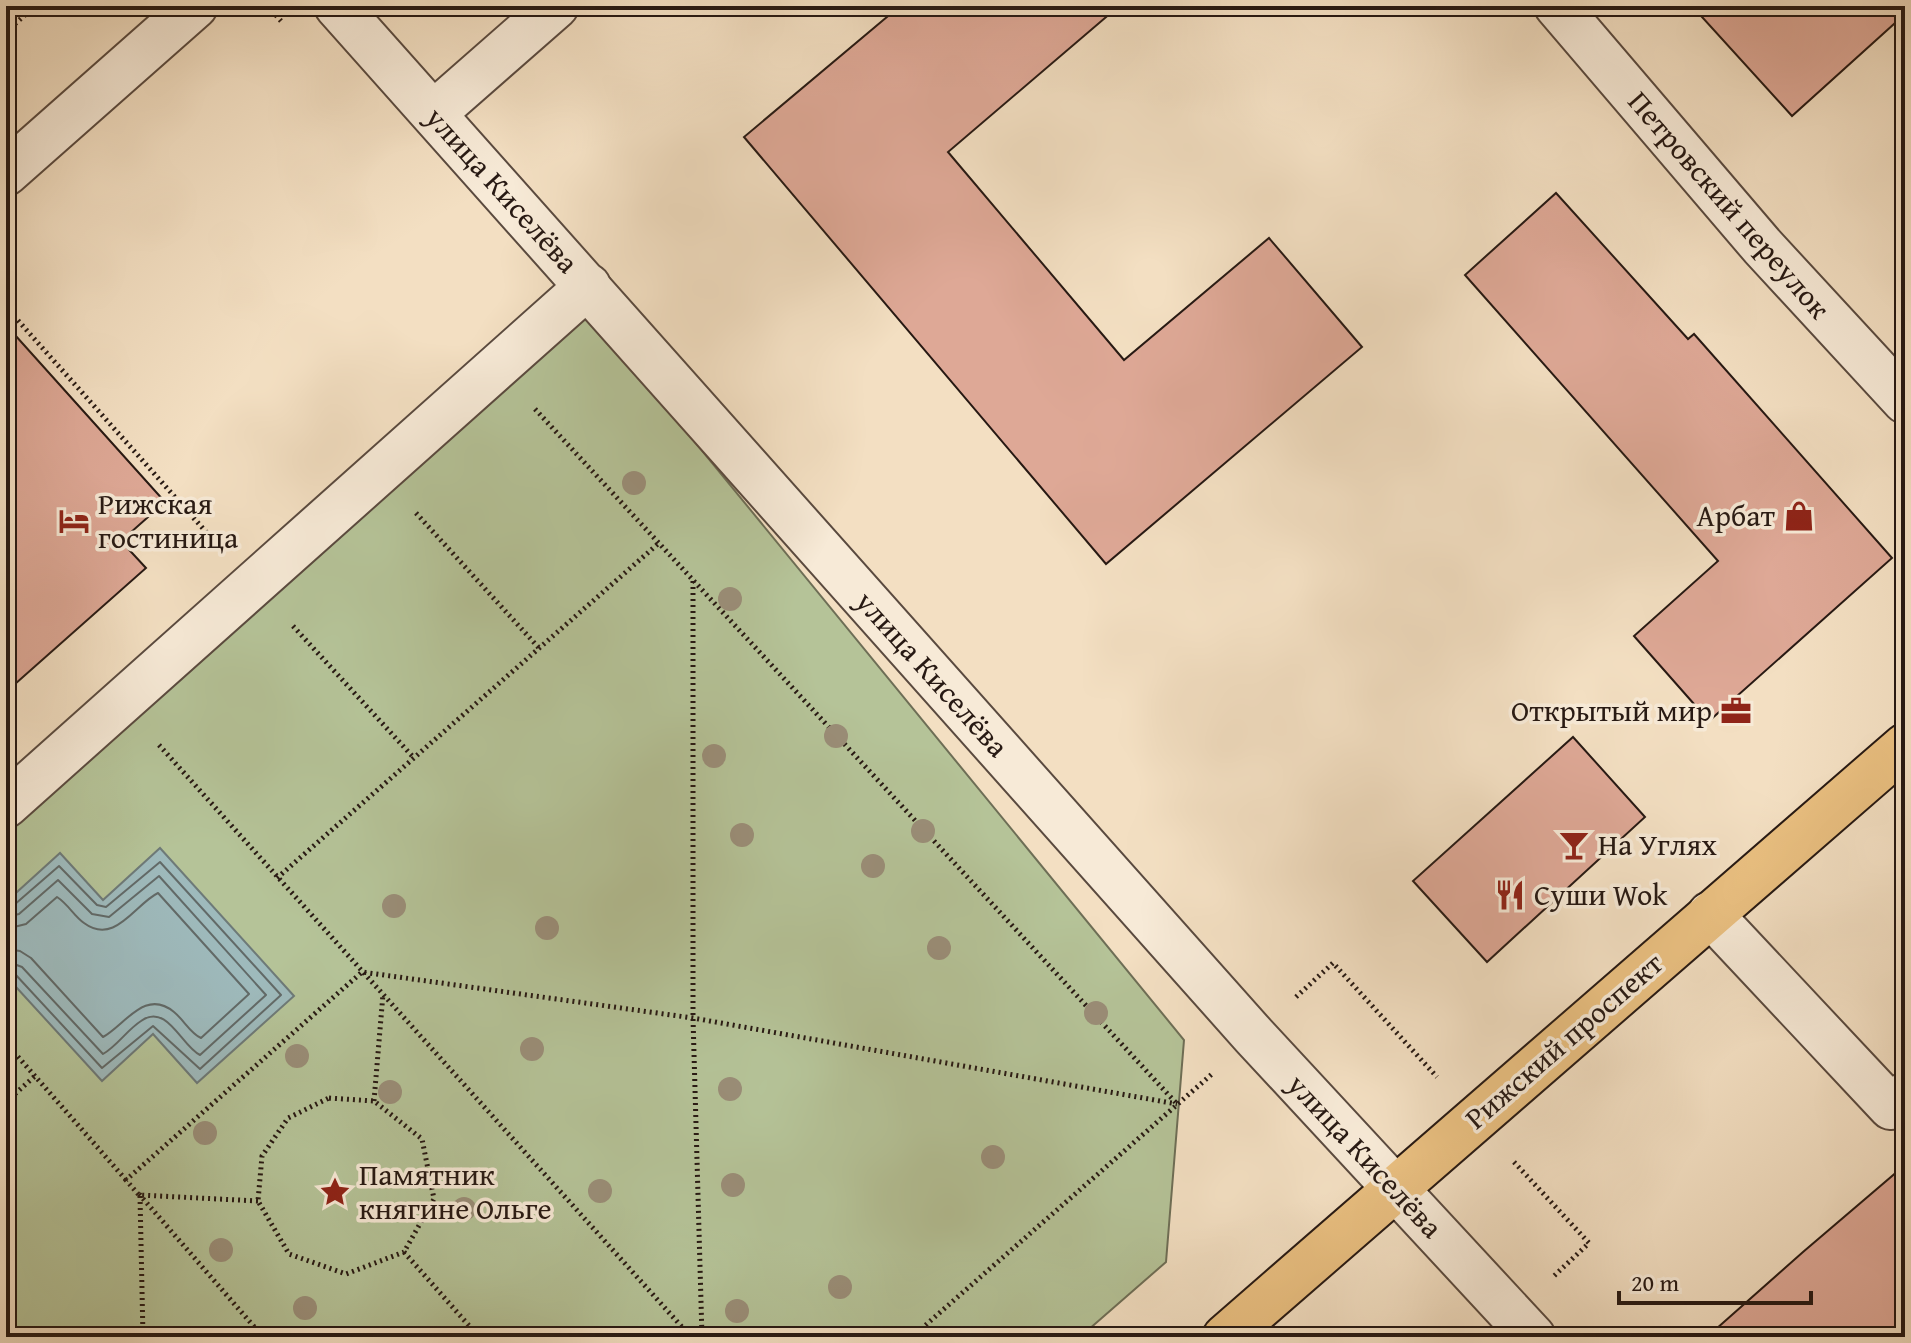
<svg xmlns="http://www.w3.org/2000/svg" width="1911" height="1343" viewBox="0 0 1911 1343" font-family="'Gentium Book Plus',serif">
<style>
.green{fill:#b5c398;stroke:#6e6e56;stroke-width:2}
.water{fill:#9ebabc;stroke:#6e7a78;stroke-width:2}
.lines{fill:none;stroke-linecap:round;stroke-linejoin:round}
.shore{stroke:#626a68;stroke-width:2}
.building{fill:#dea896;stroke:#271913;stroke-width:2}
.minor-casing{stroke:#5a4a3f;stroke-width:48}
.major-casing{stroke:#271913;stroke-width:48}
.path{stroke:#271913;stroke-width:5;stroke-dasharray:2 4;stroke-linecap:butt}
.minor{stroke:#f7ead7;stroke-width:44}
.major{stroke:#eac081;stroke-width:44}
.tree{fill:#9a8e78}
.labels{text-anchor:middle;stroke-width:7;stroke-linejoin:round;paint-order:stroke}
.street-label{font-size:30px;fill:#271913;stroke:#f7ead7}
.poi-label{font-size:30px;fill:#271913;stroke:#f7ead7;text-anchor:start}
</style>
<rect width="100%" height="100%" fill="#f3dfc2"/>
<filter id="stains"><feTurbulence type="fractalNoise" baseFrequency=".0025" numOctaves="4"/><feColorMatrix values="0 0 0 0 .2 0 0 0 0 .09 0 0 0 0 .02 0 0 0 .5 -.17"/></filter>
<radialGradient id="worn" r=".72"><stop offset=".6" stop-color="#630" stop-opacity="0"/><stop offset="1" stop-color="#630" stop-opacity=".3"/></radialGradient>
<polygon class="green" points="587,310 1184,1040 1166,1262 1080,1337 6,1337 6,827"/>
<polygon class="water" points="160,848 294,996 197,1083 153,1034 102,1081 6,976 6,902 60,853 103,900"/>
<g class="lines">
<g class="shore">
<polyline points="6,907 14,905 59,866 97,905 106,907 160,862 281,995 200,1069 153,1026 102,1068 15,974 6,971"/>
<path d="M6,917l13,-3 39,-34 34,34 17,3 50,-41 107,119 -66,60c-18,-8 -33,-53 -59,-34 -14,9 -24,25 -38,33l-81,-87 -16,-6"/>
<path d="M6,929l20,-5 31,-27c11,7 17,19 27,26 31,23 51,-19 74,-30l91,101 -48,44c-11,-5 -17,-18 -27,-26 -29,-24 -49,13 -71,25l-72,-79 -11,-7 -14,-2"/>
</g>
</g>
<g class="building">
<polygon points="900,6 1119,6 948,152 1124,360 1269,238 1362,347 1106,564 744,137"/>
<polygon points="1692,6 1905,6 1905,14 1792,116"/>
<polygon points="1556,193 1688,339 1694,334 1892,558 1709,721 1634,636 1718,561 1465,275"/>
<polygon points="6,325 165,502 121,541 146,568 6,692"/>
<polygon points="1573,737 1645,817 1487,962 1413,881"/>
<polygon points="1905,1165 1905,1337 1707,1337 1803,1252"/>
</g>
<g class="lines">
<g class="minor-casing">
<g id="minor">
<polyline points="337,6 1254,1036 1533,1337"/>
<polyline points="1557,6 1762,246 1905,401"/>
<polyline points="434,113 556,6"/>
<polyline points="6,173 195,6"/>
<polyline points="6,805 588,286"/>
<polyline points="1710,914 1891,1107 1905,1095"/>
</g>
</g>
<g class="major-casing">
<polyline id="major" points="1225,1337 1905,746"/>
</g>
<g class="path">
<polyline points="268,6 281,21"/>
<polyline points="6,32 35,6"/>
<polyline points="6,307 215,542"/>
<polyline points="535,409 1177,1104"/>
<polyline points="416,513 539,648"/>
<polyline points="693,581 693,1018 702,1337"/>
<polyline points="293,626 414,758"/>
<polyline points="159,745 691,1337"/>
<polyline points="277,878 659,543"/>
<polyline points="1296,997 1333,963 1437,1077"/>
<polyline points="6,1043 127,1181"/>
<polygon points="329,1098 374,1101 422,1139 434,1199 404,1252 346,1274 289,1254 258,1201 262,1156 288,1118"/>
<polyline points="374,1101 383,994"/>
<polyline points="6,1102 35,1076"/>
<polyline points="1514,1162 1589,1243 1554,1276"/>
<polyline points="139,1194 263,1337"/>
<polyline points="140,1196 143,1337"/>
<polyline points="258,1201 139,1195 126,1180 362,972 693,1018 1177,1104"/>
<polyline points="404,1252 479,1337"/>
<polyline points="912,1337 1212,1074"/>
</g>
<use href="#minor" class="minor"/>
<use href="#major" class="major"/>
</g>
<g class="tree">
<circle cx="634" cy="483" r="12"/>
<circle cx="730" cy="599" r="12"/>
<circle cx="836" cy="736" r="12"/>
<circle cx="714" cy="756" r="12"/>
<circle cx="923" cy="831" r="12"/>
<circle cx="742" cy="835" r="12"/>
<circle cx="873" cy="866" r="12"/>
<circle cx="394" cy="906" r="12"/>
<circle cx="547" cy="928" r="12"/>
<circle cx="939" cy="948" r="12"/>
<circle cx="1096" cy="1013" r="12"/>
<circle cx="532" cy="1049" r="12"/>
<circle cx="297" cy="1056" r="12"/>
<circle cx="730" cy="1089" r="12"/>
<circle cx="390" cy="1092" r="12"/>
<circle cx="205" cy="1133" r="12"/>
<circle cx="993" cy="1157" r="12"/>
<circle cx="733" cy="1185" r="12"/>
<circle cx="600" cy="1191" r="12"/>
<circle cx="464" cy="1209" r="12"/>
<circle cx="221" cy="1250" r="12"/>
<circle cx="840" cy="1287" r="12"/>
<circle cx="305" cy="1308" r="12"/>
<circle cx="737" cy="1311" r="12"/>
</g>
<defs>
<g id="shop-bare" transform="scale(2.4)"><path d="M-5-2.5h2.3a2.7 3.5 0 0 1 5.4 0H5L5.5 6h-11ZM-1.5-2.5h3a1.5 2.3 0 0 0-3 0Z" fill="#8f2418" stroke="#f7ead7" stroke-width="2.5" paint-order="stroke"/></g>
<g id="hotel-bare" transform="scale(2.4)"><path d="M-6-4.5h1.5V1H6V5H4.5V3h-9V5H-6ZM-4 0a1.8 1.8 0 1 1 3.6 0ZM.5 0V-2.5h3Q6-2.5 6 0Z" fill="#8f2418" stroke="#f7ead7" stroke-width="2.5" paint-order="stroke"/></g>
<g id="office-bare" transform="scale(2.4)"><path d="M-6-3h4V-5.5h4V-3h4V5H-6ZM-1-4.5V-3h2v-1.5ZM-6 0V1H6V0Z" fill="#8f2418" stroke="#f7ead7" stroke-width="2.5" paint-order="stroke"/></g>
<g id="bar-bare" transform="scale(2.4)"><path d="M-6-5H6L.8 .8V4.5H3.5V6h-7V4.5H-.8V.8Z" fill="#8f2418" stroke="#f7ead7" stroke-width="2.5" paint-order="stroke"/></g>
<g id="restaurant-bare" transform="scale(2.4)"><path d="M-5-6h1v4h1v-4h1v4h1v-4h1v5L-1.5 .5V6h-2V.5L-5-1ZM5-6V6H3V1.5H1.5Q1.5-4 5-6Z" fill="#8f2418" stroke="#f7ead7" stroke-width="2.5" paint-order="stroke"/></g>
<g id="sight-bare" transform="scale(2.4)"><path d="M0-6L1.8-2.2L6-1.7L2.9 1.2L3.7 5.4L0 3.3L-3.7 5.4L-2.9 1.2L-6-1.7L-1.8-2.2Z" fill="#8f2418" stroke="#f7ead7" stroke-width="2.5" paint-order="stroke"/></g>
</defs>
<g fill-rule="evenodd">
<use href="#shop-bare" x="1799" y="516"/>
<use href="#hotel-bare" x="74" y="521"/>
<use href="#office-bare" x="1736" y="711"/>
<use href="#bar-bare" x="1574" y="845"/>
<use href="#restaurant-bare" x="1510" y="895"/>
<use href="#sight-bare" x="335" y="1192"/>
</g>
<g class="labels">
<g class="street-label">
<text transform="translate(502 190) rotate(48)" y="10">улица Киселёва</text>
<text transform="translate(1729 205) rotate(49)" y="10">Петровский переулок</text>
<text transform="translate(932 674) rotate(48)" y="10">улица Киселёва</text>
<text transform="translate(1564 1041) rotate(-41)" y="10">Рижский проспект</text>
<text transform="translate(1365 1156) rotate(47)" y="10">улица Киселёва</text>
</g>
<g class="poi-label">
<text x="98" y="514">Рижская<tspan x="98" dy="34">гостиница</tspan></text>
<text x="1775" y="526" text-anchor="end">Арбат</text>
<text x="1712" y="721" text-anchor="end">Открытый мир</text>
<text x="1598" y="855">На Углях</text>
<text x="1534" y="905">Суши Wok</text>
<text x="359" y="1185">Памятник<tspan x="359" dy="34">княгине Ольге</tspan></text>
</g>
</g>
<rect width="1911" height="1343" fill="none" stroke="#f3dfc2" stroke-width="32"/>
<rect x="8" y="8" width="1895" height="1327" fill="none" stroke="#271913" stroke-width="4"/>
<rect x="16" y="16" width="1879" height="1311" fill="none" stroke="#271913" stroke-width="2"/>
<path d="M1619 1291v12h192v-12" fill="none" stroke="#271913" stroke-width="4"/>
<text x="1631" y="1291" font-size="24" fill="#271913" stroke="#f7ead7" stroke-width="6" paint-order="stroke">20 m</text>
<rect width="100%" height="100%" filter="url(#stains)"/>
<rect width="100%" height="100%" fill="url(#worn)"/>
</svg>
